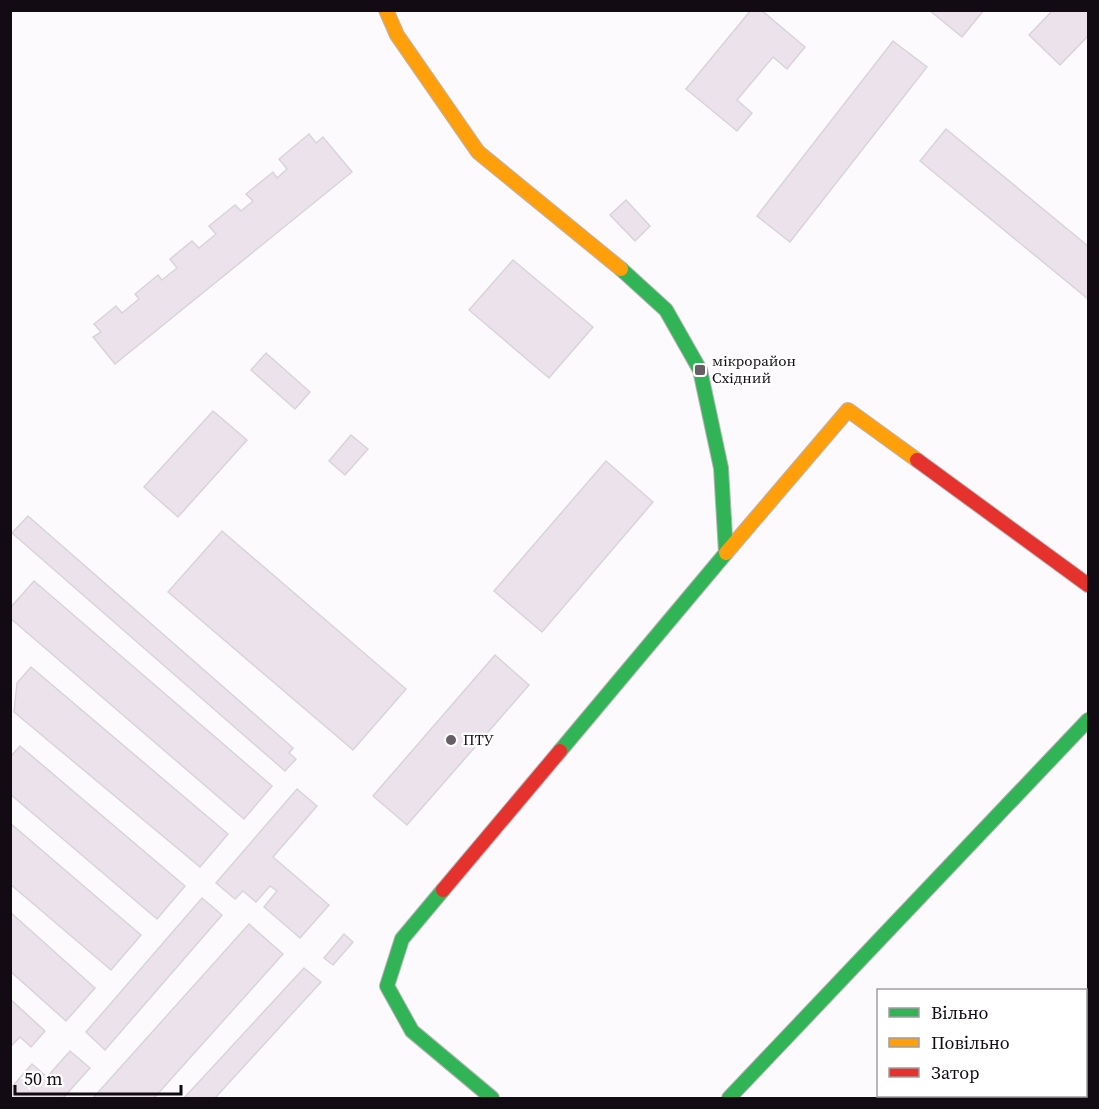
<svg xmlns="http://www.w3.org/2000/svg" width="1099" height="1109" viewBox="0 0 1099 1109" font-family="'Source Serif 4',serif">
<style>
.building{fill:#ebe2eb;stroke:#d9d4d9;stroke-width:1.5}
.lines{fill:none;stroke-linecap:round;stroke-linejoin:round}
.fast-casing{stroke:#bab4ba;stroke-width:16}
.slow-casing{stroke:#bab4ba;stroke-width:16}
.jam-casing{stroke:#bab4ba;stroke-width:16}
.fast{stroke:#30b455;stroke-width:14}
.slow{stroke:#ff9f0a;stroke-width:14}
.jam{stroke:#e5322d;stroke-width:14}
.poi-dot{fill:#655f65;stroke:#fff;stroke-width:2}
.labels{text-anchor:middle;stroke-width:4.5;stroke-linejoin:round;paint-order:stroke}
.poi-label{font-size:15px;fill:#130b13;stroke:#fff;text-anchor:start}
</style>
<rect width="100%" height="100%" fill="#fdfafd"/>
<g class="building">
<polygon points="751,10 761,10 805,47 787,69 773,57 737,100 752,113 737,131 686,89"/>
<polygon points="929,10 984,10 962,37"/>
<polygon points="1053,10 1088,10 1088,36 1060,65 1029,35"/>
<polygon points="893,41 927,67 790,242 757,216"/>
<polygon points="946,129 1088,246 1088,299 920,161"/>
<polygon points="309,134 316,143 323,137 352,172 115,364 93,337 101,332 94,324 116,306 122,313 139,299 135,294 158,275 162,280 177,268 170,259 192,241 199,248 216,234 209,226 235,205 241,211 253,201 246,194 273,172 277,178 287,169 279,159"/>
<polygon points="626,200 650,226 635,241 610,215"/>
<polygon points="513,260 593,327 549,378 469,310"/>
<polygon points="266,353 310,392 295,409 251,370"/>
<polygon points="213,411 247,440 178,517 144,487"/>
<polygon points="351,435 368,449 345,475 329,461"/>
<polygon points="606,461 653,502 542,632 494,591"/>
<polygon points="28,516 293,748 289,753 296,759 285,771 12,533"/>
<polygon points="222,531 406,689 353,750 168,592"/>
<polygon points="34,581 272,786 244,819 10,618 10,608"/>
<polygon points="495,655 529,685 407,825 373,796"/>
<polygon points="31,667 228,834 200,867 14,712 17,683"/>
<polygon points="20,746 185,886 157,919 10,794 10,757"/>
<polygon points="297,789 317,806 273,857 329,905 300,938 264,907 277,891 270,886 256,902 243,891 235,899 216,883"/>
<polygon points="10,823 141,935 111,970 10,884"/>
<polygon points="202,898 222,915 105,1050 86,1032"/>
<polygon points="10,912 95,988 66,1021 10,971"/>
<polygon points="249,924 283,954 154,1098 93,1098"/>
<polygon points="344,934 353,942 333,965 324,958"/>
<polygon points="304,968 321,982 215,1098 184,1098"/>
<polygon points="10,999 45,1031 31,1047 20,1037 10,1047"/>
<polygon points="70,1051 90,1068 63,1098 10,1098 10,1089 32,1064 47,1077"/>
</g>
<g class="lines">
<g class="fast-casing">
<g id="fast">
<polyline points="560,751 726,553 721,468 700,370 666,310 621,269"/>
<polyline points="443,890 402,939 387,986 412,1031 492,1098"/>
<polyline points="729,1098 1088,720"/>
</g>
</g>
<g class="slow-casing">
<g id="slow">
<polyline points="386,10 397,35 478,152 621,269"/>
<polyline points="726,553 848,410 917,460"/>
</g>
</g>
<g class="jam-casing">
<g id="jam">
<polyline points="917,460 1088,585"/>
<polyline points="443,890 560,751"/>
</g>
</g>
<use href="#fast" class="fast"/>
<use href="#slow" class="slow"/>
<use href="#jam" class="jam"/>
</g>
<g class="poi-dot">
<rect x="694" y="364" width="12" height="12" rx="3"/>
<circle cx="451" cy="740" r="6"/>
</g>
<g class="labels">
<g class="poi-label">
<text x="712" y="366">мікрорайон<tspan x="712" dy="17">Східний</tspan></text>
<text x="463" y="745">ПТУ</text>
</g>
</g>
<rect width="1099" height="1109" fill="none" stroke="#130b13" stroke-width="24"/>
<rect x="877" y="989" width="210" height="108" fill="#ffffff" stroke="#a19da1" stroke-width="1.5"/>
<rect x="889" y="1008" width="30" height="9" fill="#30b455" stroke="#a19da1" stroke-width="1.5"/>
<text x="931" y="1019" font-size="18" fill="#130b13">Вільно</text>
<rect x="889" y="1038" width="30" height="9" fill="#ff9f0a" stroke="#a19da1" stroke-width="1.5"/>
<text x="931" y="1049" font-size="18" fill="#130b13">Повільно</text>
<rect x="889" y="1068" width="30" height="9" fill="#e5322d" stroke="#a19da1" stroke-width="1.5"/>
<text x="931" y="1079" font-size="18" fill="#130b13">Затор</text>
<path d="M15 1085v9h166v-9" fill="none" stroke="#130b13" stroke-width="3"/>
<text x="24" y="1085" font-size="18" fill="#130b13" stroke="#ffffff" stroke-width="4.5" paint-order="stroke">50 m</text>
</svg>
